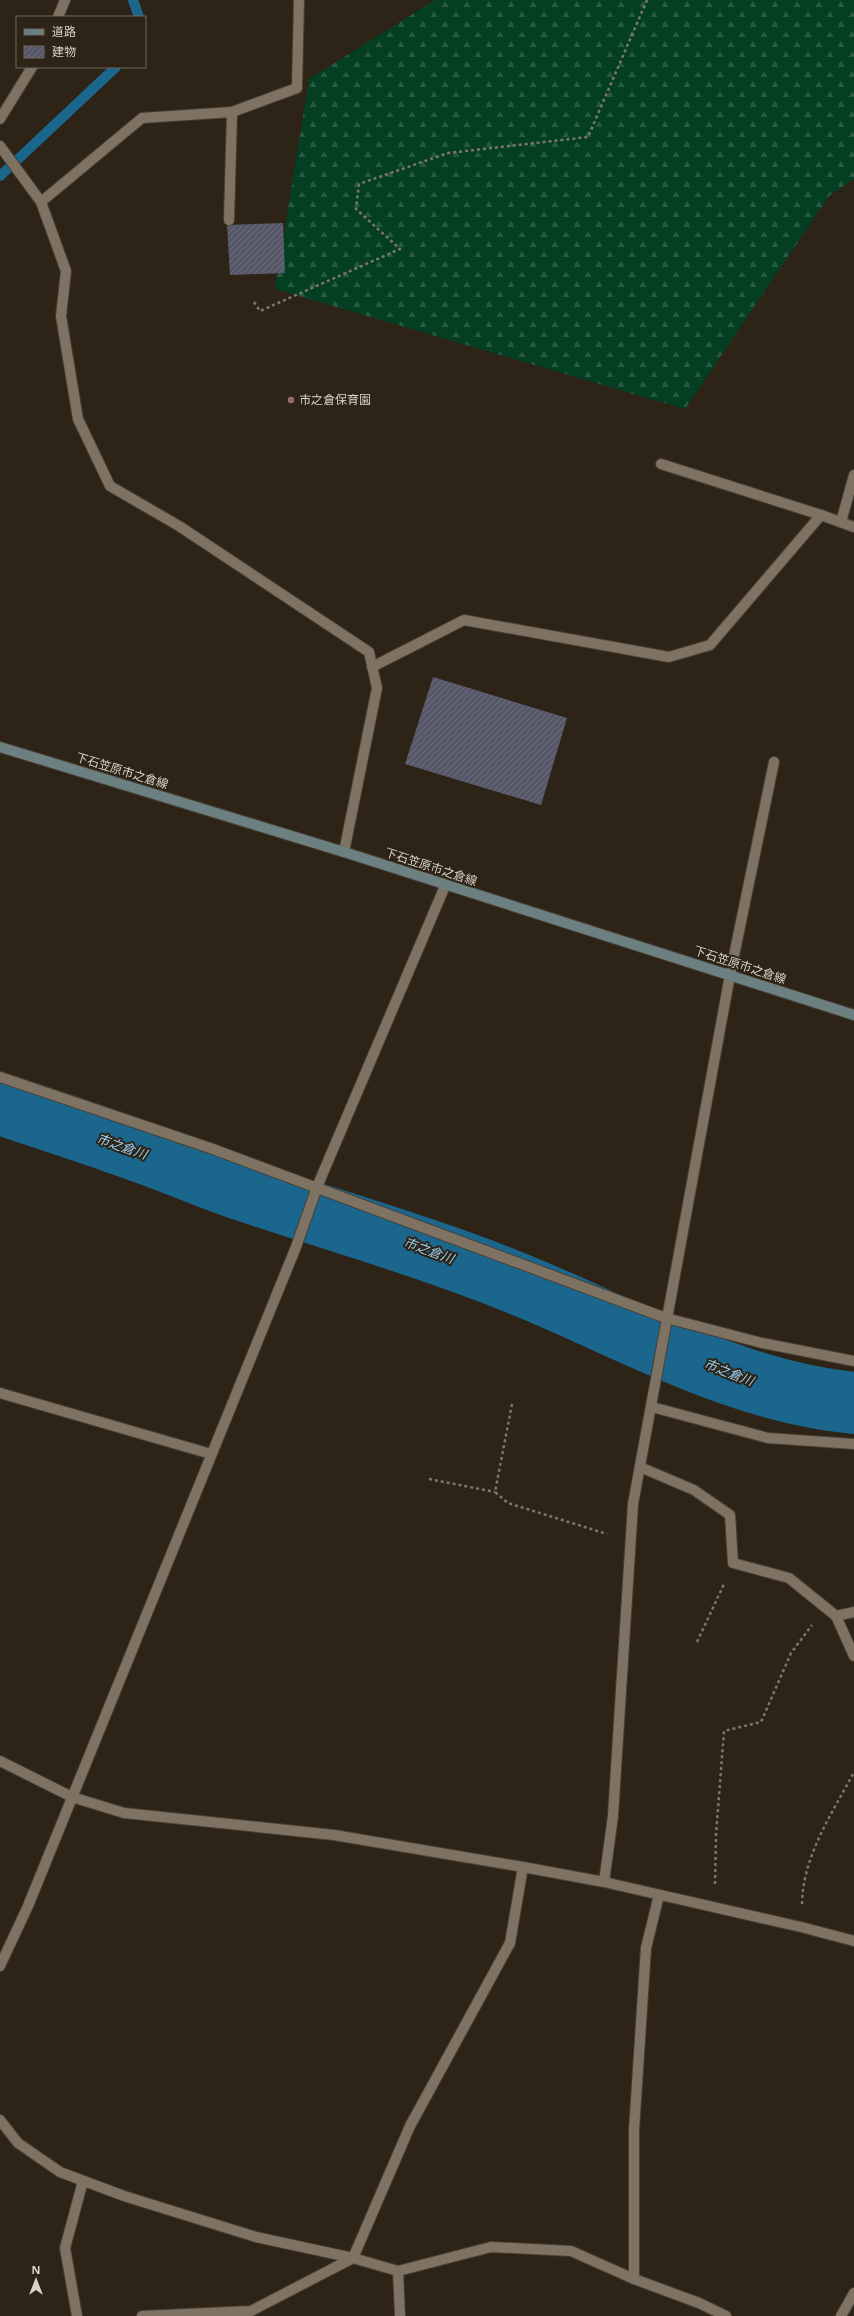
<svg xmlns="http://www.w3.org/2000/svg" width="854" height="2316" viewBox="0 0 854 2316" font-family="'Noto Sans','Noto Sans JP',sans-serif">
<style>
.forest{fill:url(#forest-firs)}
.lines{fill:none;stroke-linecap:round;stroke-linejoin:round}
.stream{stroke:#1a668c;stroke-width:10}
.river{stroke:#1a668c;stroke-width:62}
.building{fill:url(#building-hatch)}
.lane-casing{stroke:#484036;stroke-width:12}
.street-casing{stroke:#484036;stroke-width:12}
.secondary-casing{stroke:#484036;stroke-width:12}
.path{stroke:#7e766a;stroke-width:2.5;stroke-dasharray:3 3;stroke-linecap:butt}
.lane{stroke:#7e7363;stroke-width:10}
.street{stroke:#7e7363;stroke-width:10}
.secondary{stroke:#6c8081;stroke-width:10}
.education-dot{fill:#8d6e63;stroke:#2d2316;stroke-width:1.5}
.labels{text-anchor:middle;stroke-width:4;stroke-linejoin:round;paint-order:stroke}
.poi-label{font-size:12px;fill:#d8d2c9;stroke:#2d2316;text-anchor:start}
.street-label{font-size:12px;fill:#d8d2c9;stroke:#2d2316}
.water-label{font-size:13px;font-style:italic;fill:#99d0f2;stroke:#2d2316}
</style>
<defs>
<pattern id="forest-firs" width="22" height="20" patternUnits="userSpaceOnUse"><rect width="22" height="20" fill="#043f24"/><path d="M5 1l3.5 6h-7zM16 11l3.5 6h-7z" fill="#285a42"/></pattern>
<pattern id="building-hatch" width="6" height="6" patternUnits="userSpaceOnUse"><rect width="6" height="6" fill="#565768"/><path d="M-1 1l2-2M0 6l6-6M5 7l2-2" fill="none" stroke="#6e6e7c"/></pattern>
</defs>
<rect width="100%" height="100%" fill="#2d2316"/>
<polygon class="forest" points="435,0 854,0 854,179 829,196 685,409 275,289 309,79"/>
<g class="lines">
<g class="stream">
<polyline points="133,0 139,17"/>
<polyline points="0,176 116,67"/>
</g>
<path class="river" d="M0,1104c49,16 98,32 147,50 34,12 67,27 102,38 95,32 192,59 284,98 105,44 206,102 321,113"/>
</g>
<g class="building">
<polygon points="283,223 285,273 230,275 227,225"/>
<polygon points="433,677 567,718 541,805 405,764"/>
</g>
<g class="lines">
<g class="lane-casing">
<g id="lane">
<polyline points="652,1407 768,1438 854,1444"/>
<polyline points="640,1467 694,1490 730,1515 733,1563 789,1578 836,1616 854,1612"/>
<polyline points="836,1616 854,1656"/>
<polyline points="841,2316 854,2293"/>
</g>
</g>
<g class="street-casing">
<g id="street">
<polyline points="58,17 65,0"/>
<polyline points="0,119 32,67"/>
<polyline points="0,146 41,202 66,271 61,316 78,419 110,486 179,526 369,652 377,688 344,852"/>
<polyline points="41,202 142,118 232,112 297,88 299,0"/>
<polyline points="229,220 232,112"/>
<polyline points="661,464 821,515"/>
<polyline points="841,522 854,475"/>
<polyline points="372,667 464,620 669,657 710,645 821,515 854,527"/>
<polyline points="0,1077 213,1149 666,1318 762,1343 854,1361"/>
<polyline points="0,1393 211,1454"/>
<polyline points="0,1761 72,1797 124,1813 334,1835 523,1867 604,1882 801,1927 854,1941"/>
<polyline points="604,1882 613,1816 633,1504 730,975 774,762"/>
<polyline points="0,1966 28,1906 296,1247 317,1187 445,886"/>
<polyline points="0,2120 18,2143 60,2172 124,2196 256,2237 353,2258 398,2271 491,2247 571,2251 634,2279 699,2303 726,2316"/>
<polyline points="398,2271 400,2316"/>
<polyline points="634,2279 634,2130 646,1948 659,1895"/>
<polyline points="77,2316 65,2248 83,2181"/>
<polyline points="142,2316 251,2311 353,2258 410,2126 510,1943 523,1867"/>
</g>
</g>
<g class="secondary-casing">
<polyline id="secondary" points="0,747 344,852 854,1015"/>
</g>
<g class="path">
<polyline points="254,302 260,311 400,249 356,209 359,184 448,153 588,137 647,0"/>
<polyline points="512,1404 495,1492 508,1503 607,1534"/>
<polyline points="429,1479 495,1492"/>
<polyline points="697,1642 724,1584"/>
<polyline points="715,1884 716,1835 724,1731 761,1722 791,1653 812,1625"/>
<path d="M802,1904c1,-49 30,-90 52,-132"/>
</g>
<use href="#lane" class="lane"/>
<use href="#street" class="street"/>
<use href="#secondary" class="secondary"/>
</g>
<circle class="education-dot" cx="291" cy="400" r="4"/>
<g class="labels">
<g class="poi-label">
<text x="299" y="404">市之倉保育園</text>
</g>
<g class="street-label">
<text transform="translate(122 771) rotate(17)" y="4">下石笠原市之倉線</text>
<text transform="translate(431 867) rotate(18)" y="4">下石笠原市之倉線</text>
<text transform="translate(740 965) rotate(18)" y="4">下石笠原市之倉線</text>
</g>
<g class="water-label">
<text transform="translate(122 1146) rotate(19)" y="5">市之倉川</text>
<text transform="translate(429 1250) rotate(20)" y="5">市之倉川</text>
<text transform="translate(729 1372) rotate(21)" y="5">市之倉川</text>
</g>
</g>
<rect x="16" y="16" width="130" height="52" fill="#2d2316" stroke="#71695e"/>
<rect x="24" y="29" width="20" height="6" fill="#6c8081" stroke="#71695e"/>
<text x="52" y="36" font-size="12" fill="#d8d2c9">道路</text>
<rect x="24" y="46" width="20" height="12" fill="url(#building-hatch)" stroke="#71695e"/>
<text x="52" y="56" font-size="12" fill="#d8d2c9">建物</text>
<g transform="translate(36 2280)" stroke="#2d2316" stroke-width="3" paint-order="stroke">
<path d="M0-3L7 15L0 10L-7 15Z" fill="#d8d2c9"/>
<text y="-6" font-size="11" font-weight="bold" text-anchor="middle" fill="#d8d2c9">N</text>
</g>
</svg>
